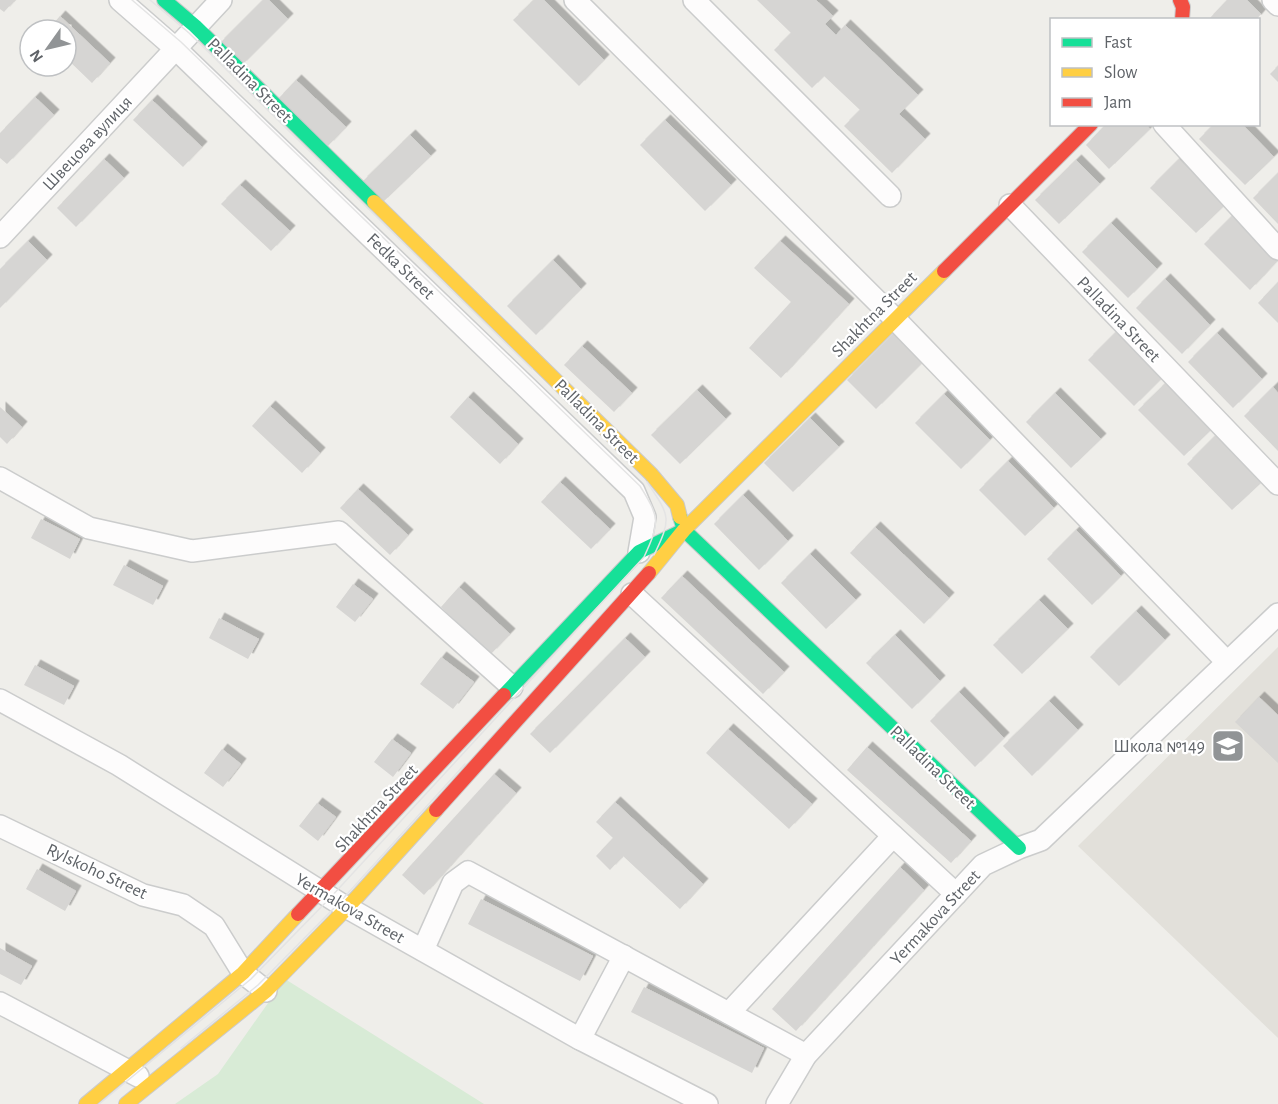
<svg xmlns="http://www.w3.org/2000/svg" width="1278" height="1104" viewBox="0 0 1278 1104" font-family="'Alegreya Sans',sans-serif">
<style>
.education{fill:#e2e0da}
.green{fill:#d8ebd6}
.building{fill:#d6d5d3;filter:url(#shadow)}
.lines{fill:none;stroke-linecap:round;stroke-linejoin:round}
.street-casing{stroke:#cbcccc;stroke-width:24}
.fast-casing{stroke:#cacacb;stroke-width:16}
.slow-casing{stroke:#cacacb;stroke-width:16}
.jam-casing{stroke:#cacacb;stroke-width:16}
.street{stroke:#fdfcfc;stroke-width:21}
.fast{stroke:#16e098;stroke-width:14}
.slow{stroke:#ffcf43;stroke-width:14}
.jam{stroke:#f24e42;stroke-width:14}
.tram{stroke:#e4e4e4;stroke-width:1.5}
.labels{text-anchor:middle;stroke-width:4.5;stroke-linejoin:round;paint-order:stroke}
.street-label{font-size:18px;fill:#5f6368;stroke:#fff}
.poi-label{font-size:18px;fill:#5f6368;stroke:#fff;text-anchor:end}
</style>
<defs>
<filter id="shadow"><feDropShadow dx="5.5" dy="-5.5" stdDeviation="0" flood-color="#0004"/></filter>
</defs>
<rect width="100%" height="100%" fill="#efeeea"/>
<polygon class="education" points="1278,647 1278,1038 1078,846"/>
<polygon class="green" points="285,979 484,1104 175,1104 218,1074"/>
<g class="building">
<polygon points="0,0 15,0 4,12 0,9"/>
<polygon points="263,0 269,0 288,19 241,66 219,44"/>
<polygon points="534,0 544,0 604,60 579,86 513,20"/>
<polygon points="757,0 816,0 833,16 825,24 836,35 845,25 918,95 899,114 925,139 892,173 844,126 860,110 824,76 812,88 774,50 791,33"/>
<polygon points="1227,0 1247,0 1261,14 1256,20 1208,20"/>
<polygon points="60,16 110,63 92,83 66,58 66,30 48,30"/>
<polygon points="1278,66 1278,82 1270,74"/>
<polygon points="296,80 346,127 328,146 278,99"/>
<polygon points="35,97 54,115 7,164 0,158 0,133"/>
<polygon points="152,100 202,147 183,167 133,120"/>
<polygon points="665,120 731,185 705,211 640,145"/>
<polygon points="1106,124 1146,124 1150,129 1109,169 1086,145"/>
<polygon points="1214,124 1242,124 1274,157 1245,185 1199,139"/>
<polygon points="410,135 431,156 382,203 362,182"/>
<polygon points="104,159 124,178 76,227 57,208"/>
<polygon points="1179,159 1225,205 1196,233 1150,188"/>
<polygon points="1076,160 1100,184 1059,224 1035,200"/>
<polygon points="1278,173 1278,224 1253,198"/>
<polygon points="240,185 290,231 271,251 221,204"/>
<polygon points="1233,215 1278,260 1250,290 1204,244"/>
<polygon points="1111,223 1157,269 1128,298 1082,252"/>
<polygon points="28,241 47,260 0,308 0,269"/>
<polygon points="780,241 849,304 781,378 749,348 791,302 754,268"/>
<polygon points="553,260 581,289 536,335 507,306"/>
<polygon points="1165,279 1210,325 1182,354 1136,308"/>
<polygon points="1278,282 1278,323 1258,303"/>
<polygon points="1117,331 1163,377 1134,406 1088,360"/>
<polygon points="1217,333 1262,379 1233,408 1188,362"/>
<polygon points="893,334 922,363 876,409 847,380"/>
<polygon points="582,346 632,393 614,412 564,365"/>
<polygon points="1167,382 1213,428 1184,456 1138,410"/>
<polygon points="1273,387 1278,393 1278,451 1244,416"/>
<polygon points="697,390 726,419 680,464 651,435"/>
<polygon points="1055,393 1101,439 1071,468 1026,422"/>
<polygon points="944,394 990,440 961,469 915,423"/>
<polygon points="468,397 518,444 500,464 450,417"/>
<polygon points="270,406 320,453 302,473 252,426"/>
<polygon points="0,407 22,427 7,444 0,437"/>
<polygon points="810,418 839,447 793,492 764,463"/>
<polygon points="1216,435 1262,482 1232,510 1187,464"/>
<polygon points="1008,461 1054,508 1025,536 979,490"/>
<polygon points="560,482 610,529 591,549 541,502"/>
<polygon points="358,489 408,535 390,555 340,508"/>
<polygon points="743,495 788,541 759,570 714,524"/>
<polygon points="41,519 80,539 70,559 31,538"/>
<polygon points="875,527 949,598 924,624 850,553"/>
<polygon points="1076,530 1121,576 1092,605 1047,559"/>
<polygon points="810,554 856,600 826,629 781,583"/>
<polygon points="124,565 163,586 153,605 113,585"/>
<polygon points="682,576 784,672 763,694 661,598"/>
<polygon points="353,584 373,599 355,622 336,607"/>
<polygon points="459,587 510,634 491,654 441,607"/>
<polygon points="1039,600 1068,629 1022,674 993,645"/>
<polygon points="1136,611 1165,640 1119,686 1090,657"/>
<polygon points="219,618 259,639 248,659 209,638"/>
<polygon points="895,635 940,681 912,709 866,663"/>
<polygon points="625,638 645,657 550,753 530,734"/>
<polygon points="441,657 474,682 453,709 420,684"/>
<polygon points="35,665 74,686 64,705 24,685"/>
<polygon points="959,692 1004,738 975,767 930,721"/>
<polygon points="1259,697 1278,715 1278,763 1235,722"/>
<polygon points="1049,701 1078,730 1032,776 1003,746"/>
<polygon points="728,729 812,804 789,829 706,753"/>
<polygon points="392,739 411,753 393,777 374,762"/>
<polygon points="867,747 971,841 951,863 847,770"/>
<polygon points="222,749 241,764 223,787 204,773"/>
<polygon points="494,774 516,793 424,895 402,875"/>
<polygon points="615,802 703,884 680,909 623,856 610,870 596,856 613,838 596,822"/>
<polygon points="317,803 336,817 318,841 299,826"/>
<polygon points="900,867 924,890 796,1031 772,1009"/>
<polygon points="37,869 76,891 65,911 26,889"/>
<polygon points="481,899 593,956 580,981 468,924"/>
<polygon points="0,948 32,966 21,985 0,974"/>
<polygon points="644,987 764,1048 752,1073 631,1012"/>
</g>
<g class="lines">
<g class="street-casing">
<g id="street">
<polyline points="120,0 175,48 634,491 645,517 639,552"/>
<polyline points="575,0 894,318 1227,662"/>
<polyline points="694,0 890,196"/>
<polyline points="1273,0 1278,5"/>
<polyline points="1164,124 1278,249"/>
<polyline points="1010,205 1278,484"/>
<polyline points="0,237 221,0"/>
<polyline points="0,478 89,528 192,551 339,532 512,687"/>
<polyline points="632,594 956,894"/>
<polyline points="0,700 119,765 339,903 580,1039 707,1104"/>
<polyline points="0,826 143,895 183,905 214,926 243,973 266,991"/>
<polyline points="423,950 453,883 468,872 806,1055"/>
<polyline points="0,1003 138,1076"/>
<polyline points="729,1013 893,836"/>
<polyline points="580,1039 624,956"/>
<polyline points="777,1104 806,1055 983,865 1019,848 1041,840 1278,614"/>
</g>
</g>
<g class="fast-casing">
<g id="fast">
<polyline points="164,0 195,26 374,202"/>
<polyline points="680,517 684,530 1019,848"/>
<polyline points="504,695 639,552 680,532"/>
</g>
</g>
<g class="slow-casing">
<g id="slow">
<polyline points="374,202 651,474 677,505 680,517"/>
<polyline points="649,573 684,530 944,271"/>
<polyline points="86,1104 243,973 298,914"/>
<polyline points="126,1104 266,991 347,908 436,810"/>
</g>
</g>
<g class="jam-casing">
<g id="jam">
<polyline points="1180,0 1183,7 1182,20"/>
<polyline points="944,271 1091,124"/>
<polyline points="436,810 649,573"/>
<polyline points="298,914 504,695"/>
</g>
</g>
<use href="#street" class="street"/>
<use href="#fast" class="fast"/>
<use href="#slow" class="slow"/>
<use href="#jam" class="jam"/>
<g class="tram">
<polyline points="150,0 189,33 532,369"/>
<path d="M647,482c23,34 25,36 7,73"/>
<polyline points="181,1048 258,985 339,903 465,764"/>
<path d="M99,1104l152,-125 79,-81 314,-341c16,-35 16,-39 -4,-71l-459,-444 -49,-42"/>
</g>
</g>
<defs>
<g id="school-square" transform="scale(1.725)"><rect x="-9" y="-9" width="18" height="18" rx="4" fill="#919496" stroke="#fff"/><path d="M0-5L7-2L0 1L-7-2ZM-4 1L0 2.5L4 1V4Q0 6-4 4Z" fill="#fff"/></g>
</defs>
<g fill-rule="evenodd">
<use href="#school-square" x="1228" y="746"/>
</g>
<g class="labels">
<g class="street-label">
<text transform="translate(250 80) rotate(45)" y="6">Palladina Street</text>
<text transform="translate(87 143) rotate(-47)" y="6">Швецова вулиця</text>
<text transform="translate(401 266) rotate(44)" y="6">Fedka Street</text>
<text transform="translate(874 314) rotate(-45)" y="6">Shakhtna Street</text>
<text transform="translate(1119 319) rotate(46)" y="6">Palladina Street</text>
<text transform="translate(597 421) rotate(45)" y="6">Palladina Street</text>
<text transform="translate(933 767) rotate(44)" y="6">Palladina Street</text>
<text transform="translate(376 808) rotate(-47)" y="6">Shakhtna Street</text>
<text transform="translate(97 871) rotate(25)" y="6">Rylskoho Street</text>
<text transform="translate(350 908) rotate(30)" y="6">Yermakova Street</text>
<text transform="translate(935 917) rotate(-47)" y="6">Yermakova Street</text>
</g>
<g class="poi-label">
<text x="1205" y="752">Школа №149</text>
</g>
</g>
<rect x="1050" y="18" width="210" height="108" fill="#ffffff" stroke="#bfc1c3" stroke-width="1.5"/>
<rect x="1062" y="38" width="30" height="9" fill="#16e098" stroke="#bfc1c3" stroke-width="1.5"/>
<text x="1104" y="48" font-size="18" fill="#5f6368">Fast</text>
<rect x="1062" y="68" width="30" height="9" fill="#ffcf43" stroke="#bfc1c3" stroke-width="1.5"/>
<text x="1104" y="78" font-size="18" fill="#5f6368">Slow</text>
<rect x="1062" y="98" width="30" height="9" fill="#f24e42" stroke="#bfc1c3" stroke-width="1.5"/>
<text x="1104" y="108" font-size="18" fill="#5f6368">Jam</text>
<g transform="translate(48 48) rotate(236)"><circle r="28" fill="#ffffff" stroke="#bfc1c3" stroke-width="1.5"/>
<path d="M0-4.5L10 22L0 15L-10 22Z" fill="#919496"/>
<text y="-9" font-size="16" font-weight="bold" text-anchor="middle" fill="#5f6368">N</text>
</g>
</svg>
